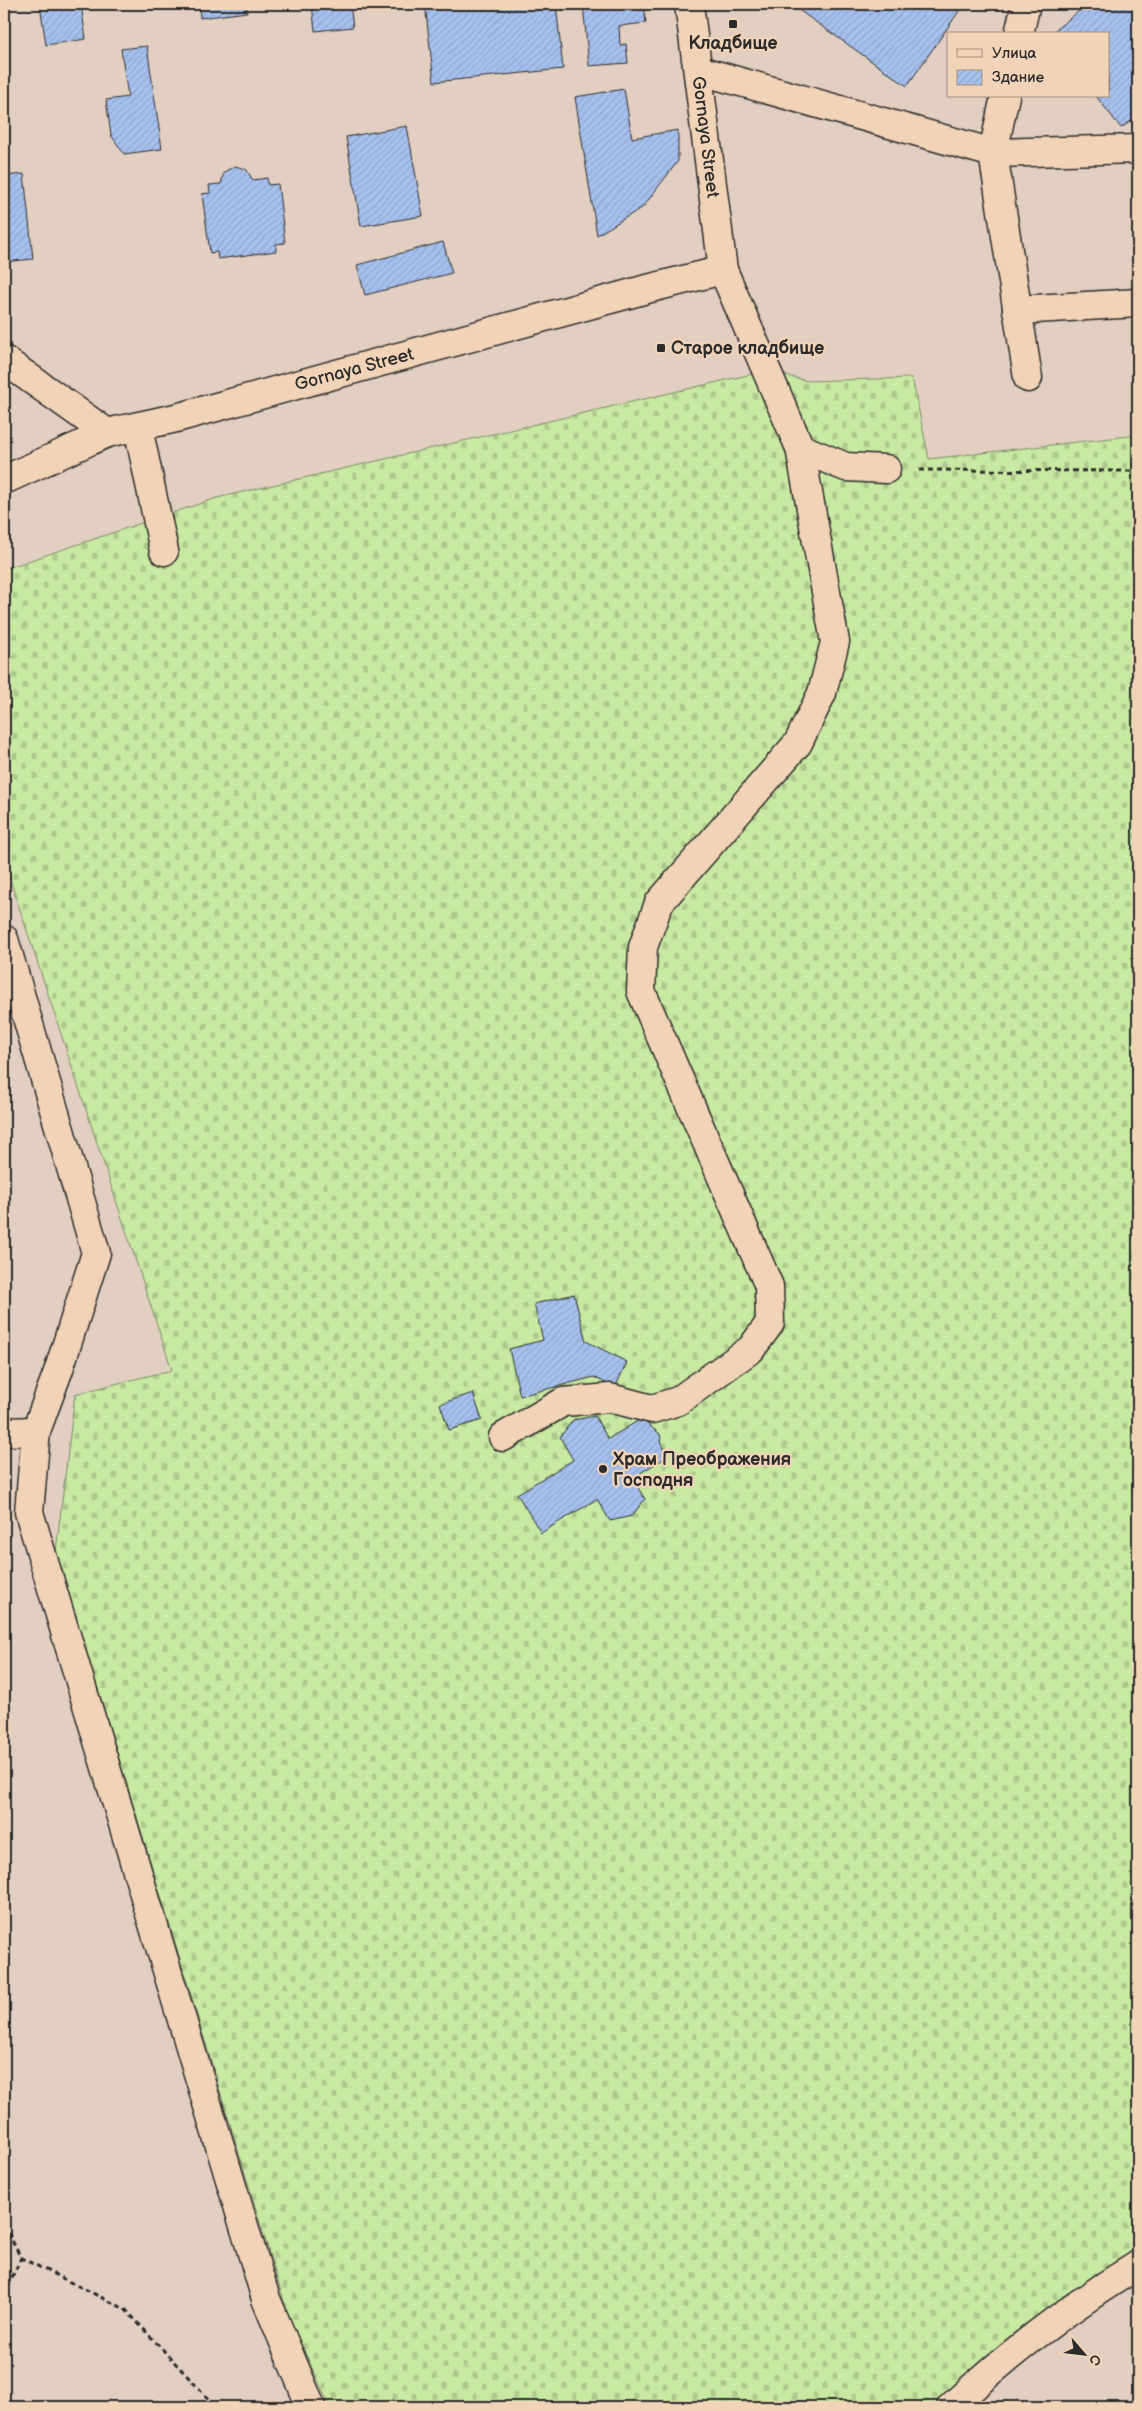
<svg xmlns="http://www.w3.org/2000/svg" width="1142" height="2411" viewBox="0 0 1142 2411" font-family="'Balsamiq Sans',sans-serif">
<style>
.cemetery{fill:url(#cemetery-stones);stroke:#7a8a66}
.building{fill:url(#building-hatch);stroke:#2b2b2b}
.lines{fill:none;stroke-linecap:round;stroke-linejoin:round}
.minor-casing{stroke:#2b2b2b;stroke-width:31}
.path{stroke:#2b2b2b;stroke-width:3;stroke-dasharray:5 4;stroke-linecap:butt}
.minor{stroke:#f1d3b7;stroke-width:28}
.poi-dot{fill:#2b2b2b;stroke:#f1d3b7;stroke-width:2}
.labels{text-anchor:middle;stroke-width:4.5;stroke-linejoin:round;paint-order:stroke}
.poi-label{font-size:18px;font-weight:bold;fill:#2b2b2b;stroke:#f1d3b7;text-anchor:start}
.street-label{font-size:18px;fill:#2b2b2b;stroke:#f1d3b7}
</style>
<defs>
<pattern id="cemetery-stones" width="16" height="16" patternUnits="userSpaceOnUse" patternTransform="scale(1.25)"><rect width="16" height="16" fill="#c8e9a2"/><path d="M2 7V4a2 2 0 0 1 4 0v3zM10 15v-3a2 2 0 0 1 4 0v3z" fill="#acc88c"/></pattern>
<pattern id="building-hatch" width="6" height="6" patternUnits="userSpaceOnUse" patternTransform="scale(1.25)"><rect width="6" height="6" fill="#a6c1ee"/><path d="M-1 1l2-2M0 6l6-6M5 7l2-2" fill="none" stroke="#8fa6cc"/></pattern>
</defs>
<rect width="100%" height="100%" fill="#e2cfc2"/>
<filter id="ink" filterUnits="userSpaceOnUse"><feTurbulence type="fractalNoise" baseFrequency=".02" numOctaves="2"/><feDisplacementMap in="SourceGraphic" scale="10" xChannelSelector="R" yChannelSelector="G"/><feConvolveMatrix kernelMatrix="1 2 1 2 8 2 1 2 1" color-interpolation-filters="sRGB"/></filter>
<g filter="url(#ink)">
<path class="cemetery" d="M765,371l43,10 104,-3 17,81 209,-24v1812c-74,47 -142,100 -206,160h-602l-41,-89 -233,-767 19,-157 97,-24 -168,-509v-292l213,-71z"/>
<g class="building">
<polygon points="40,4 81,4 86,39 46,45"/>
<polygon points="199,4 246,4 247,12 200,18"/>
<polygon points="312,4 350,4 353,27 315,31"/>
<polygon points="425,4 556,4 563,69 434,82"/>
<polygon points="583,4 644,4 646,23 619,26 620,45 626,44 628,63 589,66"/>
<polygon points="790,4 964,4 907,86"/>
<polygon points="1088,4 1138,4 1138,116 1121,128 1096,96 1108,96 1108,34 1050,34"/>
<polygon points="147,46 162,149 124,154 111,135 106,100 128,97 121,49"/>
<polygon points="624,89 632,138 678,130 678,161 643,207 597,235 575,97"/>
<polygon points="407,126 423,216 361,226 346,137"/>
<polygon points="235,166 246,169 253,180 267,178 268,185 278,184 285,243 276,244 276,251 218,259 217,252 210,253 202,194 210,193 209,185 221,184 224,172"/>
<polygon points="24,174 33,259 4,262 4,176"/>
<polygon points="443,242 452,273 365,295 357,265"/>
<polygon points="574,1294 586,1341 627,1362 615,1388 594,1377 520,1396 509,1349 543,1340 534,1304"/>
<polygon points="473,1393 482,1420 449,1430 440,1404"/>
<polygon points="595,1416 608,1439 641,1419 660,1434 665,1458 632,1478 645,1499 632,1516 610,1521 597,1499 541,1533 517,1494 573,1460 560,1437 573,1420"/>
</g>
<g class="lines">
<g class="minor-casing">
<g id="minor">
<polyline points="689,4 723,270 800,448 846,467 886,469"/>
<polyline points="1019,34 1026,4"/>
<polyline points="698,70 993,153 1138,149"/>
<polyline points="1005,96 993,153 1028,378"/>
<polyline points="1017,310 1138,303"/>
<polyline points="4,360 107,433 176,418 647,289 723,270"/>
<polyline points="138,427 164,551"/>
<polyline points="4,480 107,433"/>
<polyline points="4,939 96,1253 59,1369 36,1431 29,1512 266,2299 311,2407"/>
<polyline points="4,1432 36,1431"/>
<polyline points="503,1437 563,1402 610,1398 652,1409 678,1401 751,1349 770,1323 769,1286 641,991 643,947 659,903 798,743 822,693 835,642 800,448"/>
<path d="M951,2407c57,-53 120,-101 187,-142"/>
</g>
</g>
<g class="path">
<polyline points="919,470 1138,471"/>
<polyline points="4,2225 21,2258 125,2309 216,2407"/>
<polyline points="4,2294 21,2258"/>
</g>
<use href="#minor" class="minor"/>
</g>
</g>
<g class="poi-dot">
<rect x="728" y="19" width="10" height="10" rx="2.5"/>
<rect x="656" y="343" width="10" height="10" rx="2.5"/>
<circle cx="603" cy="1469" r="5"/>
</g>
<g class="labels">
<g class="poi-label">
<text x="733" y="49" text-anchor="middle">Кладбище</text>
<text x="671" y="354">Старое кладбище</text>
<text x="613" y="1465">Храм Преображения<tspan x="613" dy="21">Господня</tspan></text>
</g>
<g class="street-label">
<text transform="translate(706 137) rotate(83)" y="6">Gornaya Street</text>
<text transform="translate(354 369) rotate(-15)" y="6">Gornaya Street</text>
</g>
</g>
<rect width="1142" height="2411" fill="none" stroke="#f1d3b7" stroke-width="20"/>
<rect x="10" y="10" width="1122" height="2391" fill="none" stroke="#2b2b2b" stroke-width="2" filter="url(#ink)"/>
<rect x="947" y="32" width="162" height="65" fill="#f1d3b7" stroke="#a2907f"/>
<rect x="957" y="49" width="25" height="8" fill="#f1d3b7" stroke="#a2907f"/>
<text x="992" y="58" font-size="15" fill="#2b2b2b">Улица</text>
<rect x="957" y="70" width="25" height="15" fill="url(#building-hatch)" stroke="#a2907f"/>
<text x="992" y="82" font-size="15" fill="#2b2b2b">Здание</text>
<g transform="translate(1084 2354) rotate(118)" stroke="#f1d3b7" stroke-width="4" paint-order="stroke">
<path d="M0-4L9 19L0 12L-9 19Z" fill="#2b2b2b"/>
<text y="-8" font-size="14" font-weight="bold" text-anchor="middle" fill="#2b2b2b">С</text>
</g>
</svg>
